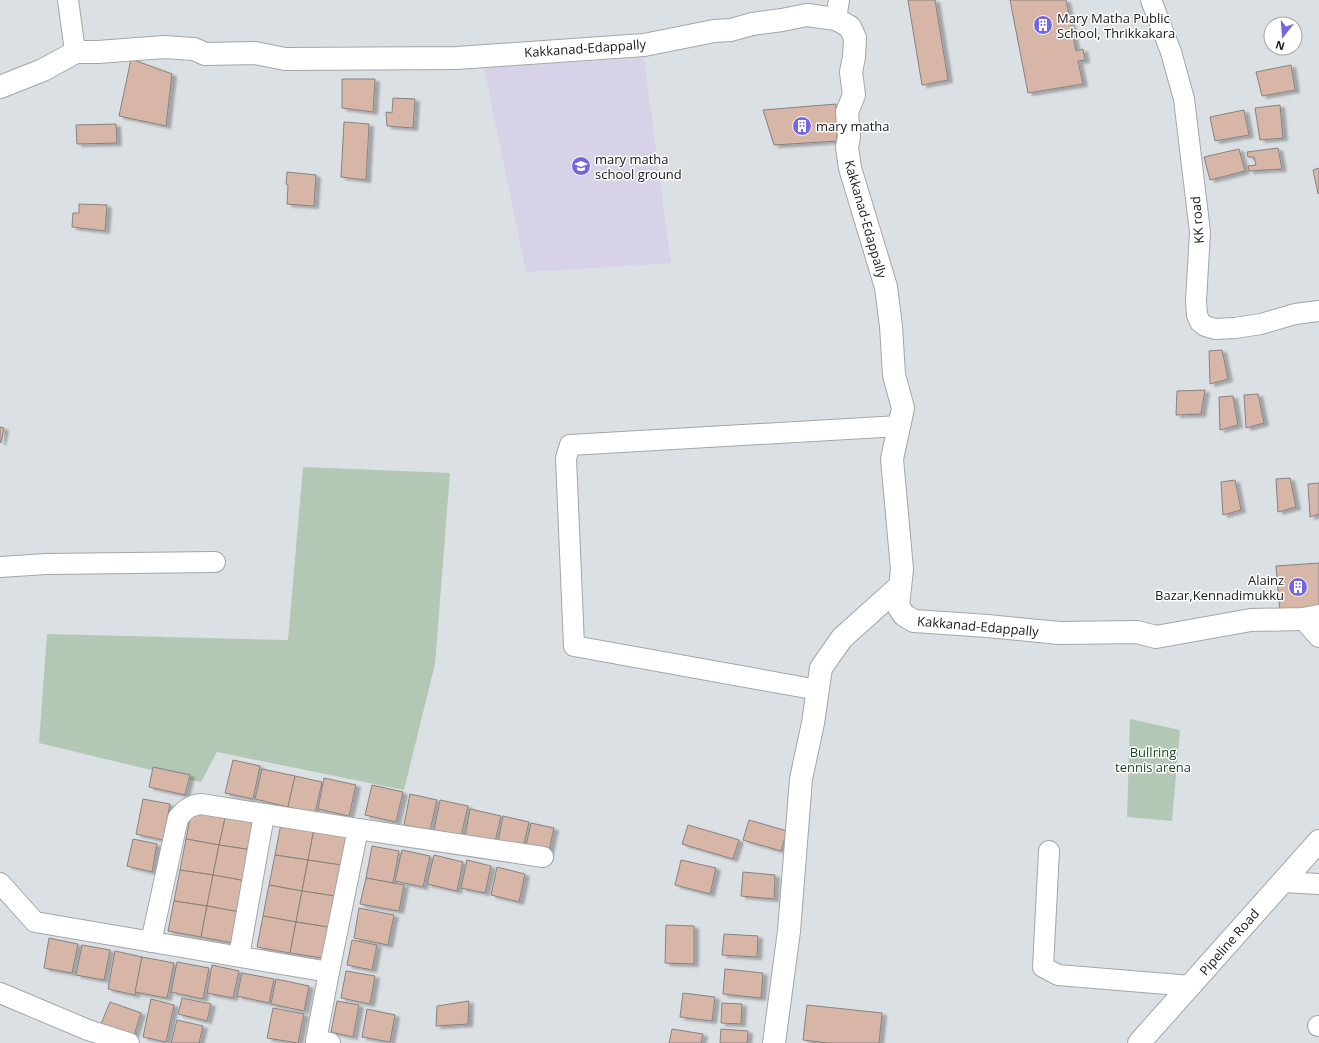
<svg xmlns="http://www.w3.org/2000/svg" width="1319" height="1043" viewBox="0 0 1319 1043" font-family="'Open Sans',sans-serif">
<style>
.education{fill:#d7d2e7}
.green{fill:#b3c7b5}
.building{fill:#d8b6a7;stroke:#878280;filter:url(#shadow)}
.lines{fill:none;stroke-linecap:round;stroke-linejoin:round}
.minor-casing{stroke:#a2a6aa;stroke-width:22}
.tertiary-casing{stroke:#a2a6aa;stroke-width:24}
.minor{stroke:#fff;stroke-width:20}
.tertiary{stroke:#fff;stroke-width:22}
.labels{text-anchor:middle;stroke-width:3;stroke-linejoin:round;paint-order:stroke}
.poi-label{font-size:13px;fill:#171819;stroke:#fff;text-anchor:start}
.street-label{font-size:13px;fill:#171819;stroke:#fff}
.park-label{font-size:13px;fill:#1b4523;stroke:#fff}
</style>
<defs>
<filter id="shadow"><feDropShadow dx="4.5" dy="2.5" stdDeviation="1" flood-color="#0004"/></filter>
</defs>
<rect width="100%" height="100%" fill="#dbe0e4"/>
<polygon class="education" points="644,58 671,263 526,272 484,68"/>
<g class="green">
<polygon points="303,467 450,473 435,664 404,790 217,752 201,782 39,743 47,634 288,640"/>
<polygon points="1130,719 1180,730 1172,821 1127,817"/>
</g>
<g class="building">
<polygon points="908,0 935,0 948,80 922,85"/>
<polygon points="1010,0 1066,0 1076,51 1083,49 1085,60 1078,61 1083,84 1028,93"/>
<polygon points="131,59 172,74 166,126 119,116"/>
<polygon points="1291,65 1295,90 1262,96 1256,72"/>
<polygon points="342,79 375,79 373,112 342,108"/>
<polygon points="393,98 415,99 413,128 387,126 386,112 392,113"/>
<polygon points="836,104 837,141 774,145 763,110"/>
<polygon points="1280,105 1283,138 1260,140 1255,108"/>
<polygon points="1244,110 1249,135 1215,141 1210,117"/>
<polygon points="344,122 369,124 366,180 341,177"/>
<polygon points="116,124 117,143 77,144 76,125"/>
<polygon points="1278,148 1282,169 1249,171 1248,166 1256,165 1254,157 1248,157 1247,152"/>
<polygon points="1239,149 1245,171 1210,180 1204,157"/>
<polygon points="1319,168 1319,193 1318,194 1313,170"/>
<polygon points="287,172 316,175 314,206 287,204 288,185 286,184"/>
<polygon points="79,204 107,205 105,231 72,227 73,213 79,213"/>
<polygon points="1222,350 1228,379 1210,384 1209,351"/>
<polygon points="1205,390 1201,414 1176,415 1177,391"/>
<polygon points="1258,394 1264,423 1246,428 1244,395"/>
<polygon points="1233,396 1238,425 1220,430 1219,397"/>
<polygon points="0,427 4,428 1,443 0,442"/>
<polygon points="1290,478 1296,507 1278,512 1276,479"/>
<polygon points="1235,480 1241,510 1223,515 1221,482"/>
<polygon points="1319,483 1319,514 1310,517 1308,484"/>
<polygon points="1319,563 1319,609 1280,612 1276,566"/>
<polygon points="233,760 260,766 253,799 225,793"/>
<polygon points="153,767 190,775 185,795 149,787"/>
<polygon points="262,769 295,776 288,807 255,799"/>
<polygon points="295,776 322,782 315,813 288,807"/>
<polygon points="324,778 356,785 349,816 318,809"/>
<polygon points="372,785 403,792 396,822 365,815"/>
<polygon points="410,794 437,800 430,830 404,825"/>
<polygon points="143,799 170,804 163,840 136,834"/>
<polygon points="440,800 468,806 461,836 434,830"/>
<polygon points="192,808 226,814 219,845 186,839"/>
<polygon points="470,809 501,816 495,842 465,836"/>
<polygon points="226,814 259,819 252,850 219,845"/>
<polygon points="503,816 529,822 523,848 498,842"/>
<polygon points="749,820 787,831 781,851 743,840"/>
<polygon points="531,823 554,828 548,855 525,850"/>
<polygon points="281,824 314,829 308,860 275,855"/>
<polygon points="688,825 739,840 733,859 682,844"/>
<polygon points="314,829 347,834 341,865 308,860"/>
<polygon points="133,839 157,844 152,872 127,866"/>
<polygon points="186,839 219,845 213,875 180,870"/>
<polygon points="219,845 252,850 246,881 213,875"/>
<polygon points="372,846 399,851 393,883 366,878"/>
<polygon points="402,850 430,856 423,887 395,881"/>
<polygon points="275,855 308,860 302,891 269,885"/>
<polygon points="434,855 463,862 457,891 427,884"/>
<polygon points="308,860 341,865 335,896 302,891"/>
<polygon points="467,860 491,866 485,893 461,888"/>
<polygon points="681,860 716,868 710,894 675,885"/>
<polygon points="497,867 525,874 519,902 491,895"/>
<polygon points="180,870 213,875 207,906 174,901"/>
<polygon points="743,872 775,875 774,899 741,896"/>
<polygon points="213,875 246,881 240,912 207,906"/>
<polygon points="366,878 404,885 399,911 360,904"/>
<polygon points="269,885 302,891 296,922 263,916"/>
<polygon points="302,891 335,896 328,927 296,922"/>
<polygon points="174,901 207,906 201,937 168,931"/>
<polygon points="207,906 240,912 233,943 201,937"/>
<polygon points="359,908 394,915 388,945 354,938"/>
<polygon points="263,916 296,922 290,953 257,947"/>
<polygon points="296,922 328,927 322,958 290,953"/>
<polygon points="666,925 694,926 694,964 665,963"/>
<polygon points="724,934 758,936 757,957 722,955"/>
<polygon points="49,938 78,944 72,973 44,968"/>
<polygon points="352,940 377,945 372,970 347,965"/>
<polygon points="82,945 110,950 104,980 76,975"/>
<polygon points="115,951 142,957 135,995 108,989"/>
<polygon points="142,957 174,963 167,998 135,992"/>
<polygon points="177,962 209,968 203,999 171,992"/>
<polygon points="212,965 239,971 233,998 207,993"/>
<polygon points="725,969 763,973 761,998 723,994"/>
<polygon points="346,971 375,976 370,1004 341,998"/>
<polygon points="242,973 274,979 269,1003 237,996"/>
<polygon points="276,979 309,986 304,1011 271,1004"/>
<polygon points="683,993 715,997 712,1021 680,1017"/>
<polygon points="182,998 211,1004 207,1021 178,1014"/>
<polygon points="151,999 174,1005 166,1042 143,1037"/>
<polygon points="337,1001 359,1005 353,1037 331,1032"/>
<polygon points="469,1001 468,1024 436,1026 437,1006"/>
<polygon points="110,1002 141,1013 134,1035 101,1024"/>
<polygon points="722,1003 742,1004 741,1024 721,1023"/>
<polygon points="807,1005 882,1013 879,1043 828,1043 803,1040"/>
<polygon points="273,1008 304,1014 298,1043 267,1038"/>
<polygon points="367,1009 395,1015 390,1042 362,1037"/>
<polygon points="177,1020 203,1026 199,1043 171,1043"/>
<polygon points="672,1029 703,1034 701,1043 669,1043"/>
<polygon points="721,1029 748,1031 747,1043 720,1043"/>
</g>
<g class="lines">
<g class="minor-casing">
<g id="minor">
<polyline points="68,0 74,44 76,52"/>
<polyline points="1151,0 1171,52 1184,99 1200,232 1196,301 1197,315 1200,322 1205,326 1215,329 1235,328 1261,324 1295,314 1319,311"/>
<polyline points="836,19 839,0"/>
<polyline points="0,567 46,564 215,562"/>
<polyline points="1303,619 1319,637"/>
<polyline points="818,690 574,646 566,458 570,445 899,426"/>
<polyline points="358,829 543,857"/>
<polyline points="1049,851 1043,967 1058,975 1191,986"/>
<polyline points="1282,882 1319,884"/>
<polyline points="0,883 35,922 329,972 316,1041 330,1043"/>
<path d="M151,942l27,-124c7,-9 13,-13 23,-14l157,25 -29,143"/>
<polyline points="239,956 264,815"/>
<polyline points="0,993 88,1030 129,1043"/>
<polyline points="1318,1026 1319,1026"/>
</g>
</g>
<g class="tertiary-casing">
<g id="tertiary">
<polyline points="0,87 43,70 76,52 98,52 164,47 194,49 205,54 255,53 285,59 457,58 644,45 714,31 731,30 752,24 782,20 807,15 836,19 850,27 855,38 854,57 851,72 854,95 847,112 849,137 847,147 850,168 886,287 891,326 894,375 903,408 892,459 902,569 898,606 904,615 914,621 988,626 1059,633 1137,632 1156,637 1251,620 1303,619 1319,616"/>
<polyline points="774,1043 789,931 801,779 813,723 821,668 842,638 900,586"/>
<polyline points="1139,1043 1319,841"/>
</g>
</g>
<use href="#minor" class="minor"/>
<use href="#tertiary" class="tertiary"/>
</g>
<defs>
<g id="building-disc" transform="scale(1)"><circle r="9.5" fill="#7366e1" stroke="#fff"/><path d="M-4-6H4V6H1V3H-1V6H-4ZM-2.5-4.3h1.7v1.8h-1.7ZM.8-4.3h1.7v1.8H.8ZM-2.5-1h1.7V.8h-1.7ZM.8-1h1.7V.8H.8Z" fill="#fff"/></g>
<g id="school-disc" transform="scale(1)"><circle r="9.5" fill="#7366e1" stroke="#fff"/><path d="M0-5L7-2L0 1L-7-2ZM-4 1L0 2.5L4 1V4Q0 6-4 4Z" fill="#fff"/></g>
</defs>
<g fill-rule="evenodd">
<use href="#building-disc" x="1043" y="25"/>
<use href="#building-disc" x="802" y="126"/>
<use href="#school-disc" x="581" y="166"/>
<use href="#building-disc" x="1298" y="587"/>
</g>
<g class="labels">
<g class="poi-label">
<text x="1057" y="23">Mary Matha Public<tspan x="1057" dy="15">School, Thrikkakara</tspan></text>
<text x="816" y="131">mary matha</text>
<text x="595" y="164">mary matha<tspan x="595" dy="15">school ground</tspan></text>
<text x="1284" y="585" text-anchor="end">Alainz<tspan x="1284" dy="15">Bazar,Kennadimukku</tspan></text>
</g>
<g class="street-label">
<text transform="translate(585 48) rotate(-4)" y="5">Kakkanad-Edappally</text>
<text transform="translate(866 219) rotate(74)" y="5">Kakkanad-Edappally</text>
<text transform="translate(1197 220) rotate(-95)" y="5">KK road</text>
<text transform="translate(978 626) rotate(5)" y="5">Kakkanad-Edappally</text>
<text transform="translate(1229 942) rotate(-49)" y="5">Pipeline Road</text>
</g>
<g class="park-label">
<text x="1153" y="757">Bullring<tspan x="1153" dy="15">tennis arena</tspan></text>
</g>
</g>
<g transform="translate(1283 36) rotate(197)"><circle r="19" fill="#ffffff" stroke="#a2a3a3"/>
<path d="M0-3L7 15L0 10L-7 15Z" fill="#7366e1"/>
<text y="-6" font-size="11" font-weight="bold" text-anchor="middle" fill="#171819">N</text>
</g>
</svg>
